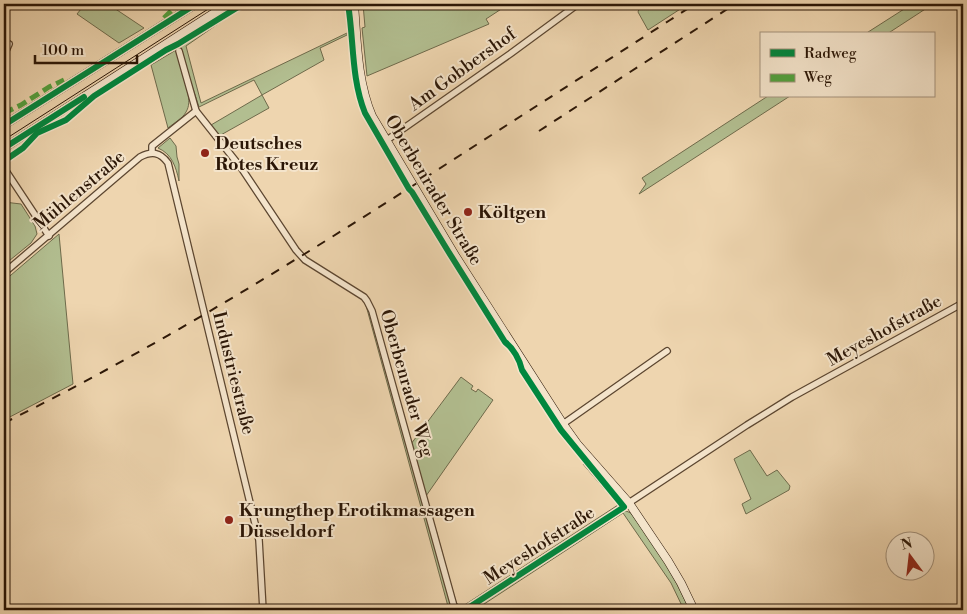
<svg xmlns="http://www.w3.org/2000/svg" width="967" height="614" viewBox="0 0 967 614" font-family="'Libre Bodoni',serif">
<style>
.green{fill:#b2be90;stroke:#6e6a4b}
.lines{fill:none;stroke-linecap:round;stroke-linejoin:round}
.street-casing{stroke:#5c4630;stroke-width:8}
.secondary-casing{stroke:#2b1606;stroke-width:9}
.street{stroke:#f4e4cb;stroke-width:5.5}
.secondary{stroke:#f4e4cb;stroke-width:8}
.tram{stroke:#2b1606;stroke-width:1}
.rail{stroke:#2b1606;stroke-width:2;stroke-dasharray:9 9;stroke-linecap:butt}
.quiet{stroke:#51a13d;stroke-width:5;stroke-dasharray:10 5;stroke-linecap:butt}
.cycleway-casing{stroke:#f4e4cb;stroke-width:9}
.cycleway{stroke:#00873e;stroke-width:6}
.poi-dot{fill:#8f2418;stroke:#f4e4cb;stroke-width:2}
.labels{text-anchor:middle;stroke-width:4;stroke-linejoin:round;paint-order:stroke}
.street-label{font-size:18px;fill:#2b1606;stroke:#f4e4cb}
.poi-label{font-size:18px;font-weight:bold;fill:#2b1606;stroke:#f4e4cb;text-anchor:start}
</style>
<rect width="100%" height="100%" fill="#eed5af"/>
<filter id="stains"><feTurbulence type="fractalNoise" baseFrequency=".004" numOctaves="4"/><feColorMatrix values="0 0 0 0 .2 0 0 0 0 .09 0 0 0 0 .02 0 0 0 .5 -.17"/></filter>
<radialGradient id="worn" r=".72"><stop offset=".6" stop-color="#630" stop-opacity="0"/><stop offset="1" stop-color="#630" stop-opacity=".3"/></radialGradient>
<g class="green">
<polygon points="85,4 108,4 144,28 119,43 77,14"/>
<path d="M238,4h12l-15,8 -49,34 15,57 146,-70v2l-27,13 4,12 -62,35 7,13 -50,28 -8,-11 51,-30 -8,-15 -55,27 -19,-58 3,23 -1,1c3,11 11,28 4,39 -3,6 -12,11 -18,16l-17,-63 25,-15 -2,-7z"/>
<polygon points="363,4 509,4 486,19 489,24 367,76 362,28 365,27"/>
<polygon points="636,4 688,4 648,30 638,12 639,9"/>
<polygon points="912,4 933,4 887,34 865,34"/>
<polygon points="768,96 790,96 639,194 646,184 642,178"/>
<path d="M170,138l6,8 1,11 2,7v17c-3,-14 -7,-27 -21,-33z"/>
<polygon points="4,202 21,204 35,226 37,234 31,243 4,265"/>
<polygon points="59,234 73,384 4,420 4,281"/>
<polygon points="364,298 371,315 452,610 449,610"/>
<polygon points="461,377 473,386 471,389 476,392 478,389 493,400 426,496 411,444"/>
<polygon points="750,450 767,476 777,470 790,486 789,490 746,514 742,504 751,499 734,459"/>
<path d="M588,460l31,36 2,7 -2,4 -155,100c-6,0 -7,-3 -11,-8l-17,-69 19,69 2,5 6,2 155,-101 -35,-41z"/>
<polygon points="626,511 631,513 660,554 676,582 690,610 684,610 671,583 623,513 475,610 471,610 622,512"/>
</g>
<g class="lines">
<g class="street-casing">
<g id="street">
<polyline points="4,42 9,44 4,55"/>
<polyline points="179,51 196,111 242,169 296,250 305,260 364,297 367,301 372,311 455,610"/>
<polyline points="387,140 510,54 578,4"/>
<polyline points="152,153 152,146 196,111"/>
<polyline points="4,168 49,236"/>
<path d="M4,273l136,-116c12,-6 20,-5 28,6l91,377 4,70"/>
<polyline points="563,424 667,351"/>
<polyline points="465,610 518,576 747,425 792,397 963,303"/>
</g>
</g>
<g class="secondary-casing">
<g id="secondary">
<path d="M354,4c3,37 3,77 18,112l84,141 107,167 15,21 51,58 39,58 13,22 13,27"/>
<polyline points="4,125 196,4"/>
<polyline points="4,148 228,4"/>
</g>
</g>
<use href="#street" class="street"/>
<use href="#secondary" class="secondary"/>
<polyline class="tram" points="4,140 216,4"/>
<g class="rail">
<polyline points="539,131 735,4"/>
<path d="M4,423c164,-81 319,-179 472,-278 73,-47 146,-94 219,-141"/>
</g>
<g class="quiet">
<polyline points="164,18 178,4"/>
<polyline points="4,113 21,105 49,87 64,80"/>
</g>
<g class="cycleway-casing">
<g id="cycleway">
<path d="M348,4c6,36 3,74 17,109l44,76 3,3 36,59 57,91c8,6 15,18 17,28l39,60 63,77 -159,103"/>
<polyline points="4,125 196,4"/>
<polyline points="4,148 84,97"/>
<polyline points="4,161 23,148 37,133 66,120 94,96 166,50 178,44 243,4"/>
</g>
</g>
<use href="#cycleway" class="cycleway"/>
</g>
<g class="poi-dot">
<circle cx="205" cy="153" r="5"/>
<circle cx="468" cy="212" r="5"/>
<circle cx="229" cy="520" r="5"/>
</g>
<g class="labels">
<g class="street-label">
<text transform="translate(462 69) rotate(-36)" y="6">Am Gobbershof</text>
<text transform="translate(79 190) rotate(-40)" y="6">Mühlenstraße</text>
<text transform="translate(434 190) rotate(59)" y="6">Oberbenrader Straße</text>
<text transform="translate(884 330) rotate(-29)" y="6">Meyeshofstraße</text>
<text transform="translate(234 373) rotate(76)" y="6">Industriestraße</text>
<text transform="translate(407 383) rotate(74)" y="6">Oberbenrader Weg</text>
<text transform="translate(539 545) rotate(-33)" y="6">Meyeshofstraße</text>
</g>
<g class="poi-label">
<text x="215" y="149">Deutsches<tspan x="215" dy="21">Rotes Kreuz</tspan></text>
<text x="478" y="218">Költgen</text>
<text x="239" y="516">Krungthep Erotikmassagen<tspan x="239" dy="21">Düsseldorf</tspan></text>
</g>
</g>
<rect width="967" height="614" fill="none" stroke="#eed5af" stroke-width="20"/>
<rect x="5" y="5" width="957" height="604" fill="none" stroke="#2b1606" stroke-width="2.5"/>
<rect x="10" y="10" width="947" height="594" fill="none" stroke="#2b1606"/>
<rect x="760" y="32" width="175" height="65" fill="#f4e4cb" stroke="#a4927c"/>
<rect x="770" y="49" width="25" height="8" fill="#00873e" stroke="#a4927c"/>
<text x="804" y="58" font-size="15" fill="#2b1606">Radweg</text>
<rect x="770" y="74" width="25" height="8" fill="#51a13d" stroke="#a4927c"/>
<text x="804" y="82" font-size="15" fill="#2b1606">Weg</text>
<g transform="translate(910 556) rotate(345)"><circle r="24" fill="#f4e4cb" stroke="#a4927c"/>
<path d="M0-4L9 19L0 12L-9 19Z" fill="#8f2418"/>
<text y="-8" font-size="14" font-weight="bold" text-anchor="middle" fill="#2b1606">N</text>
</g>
<path d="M35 55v8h102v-8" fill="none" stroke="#2b1606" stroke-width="2.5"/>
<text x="42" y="55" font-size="15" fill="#2b1606" stroke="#f4e4cb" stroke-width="4" paint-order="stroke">100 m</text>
<rect width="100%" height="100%" filter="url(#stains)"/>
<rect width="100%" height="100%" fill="url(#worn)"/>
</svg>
